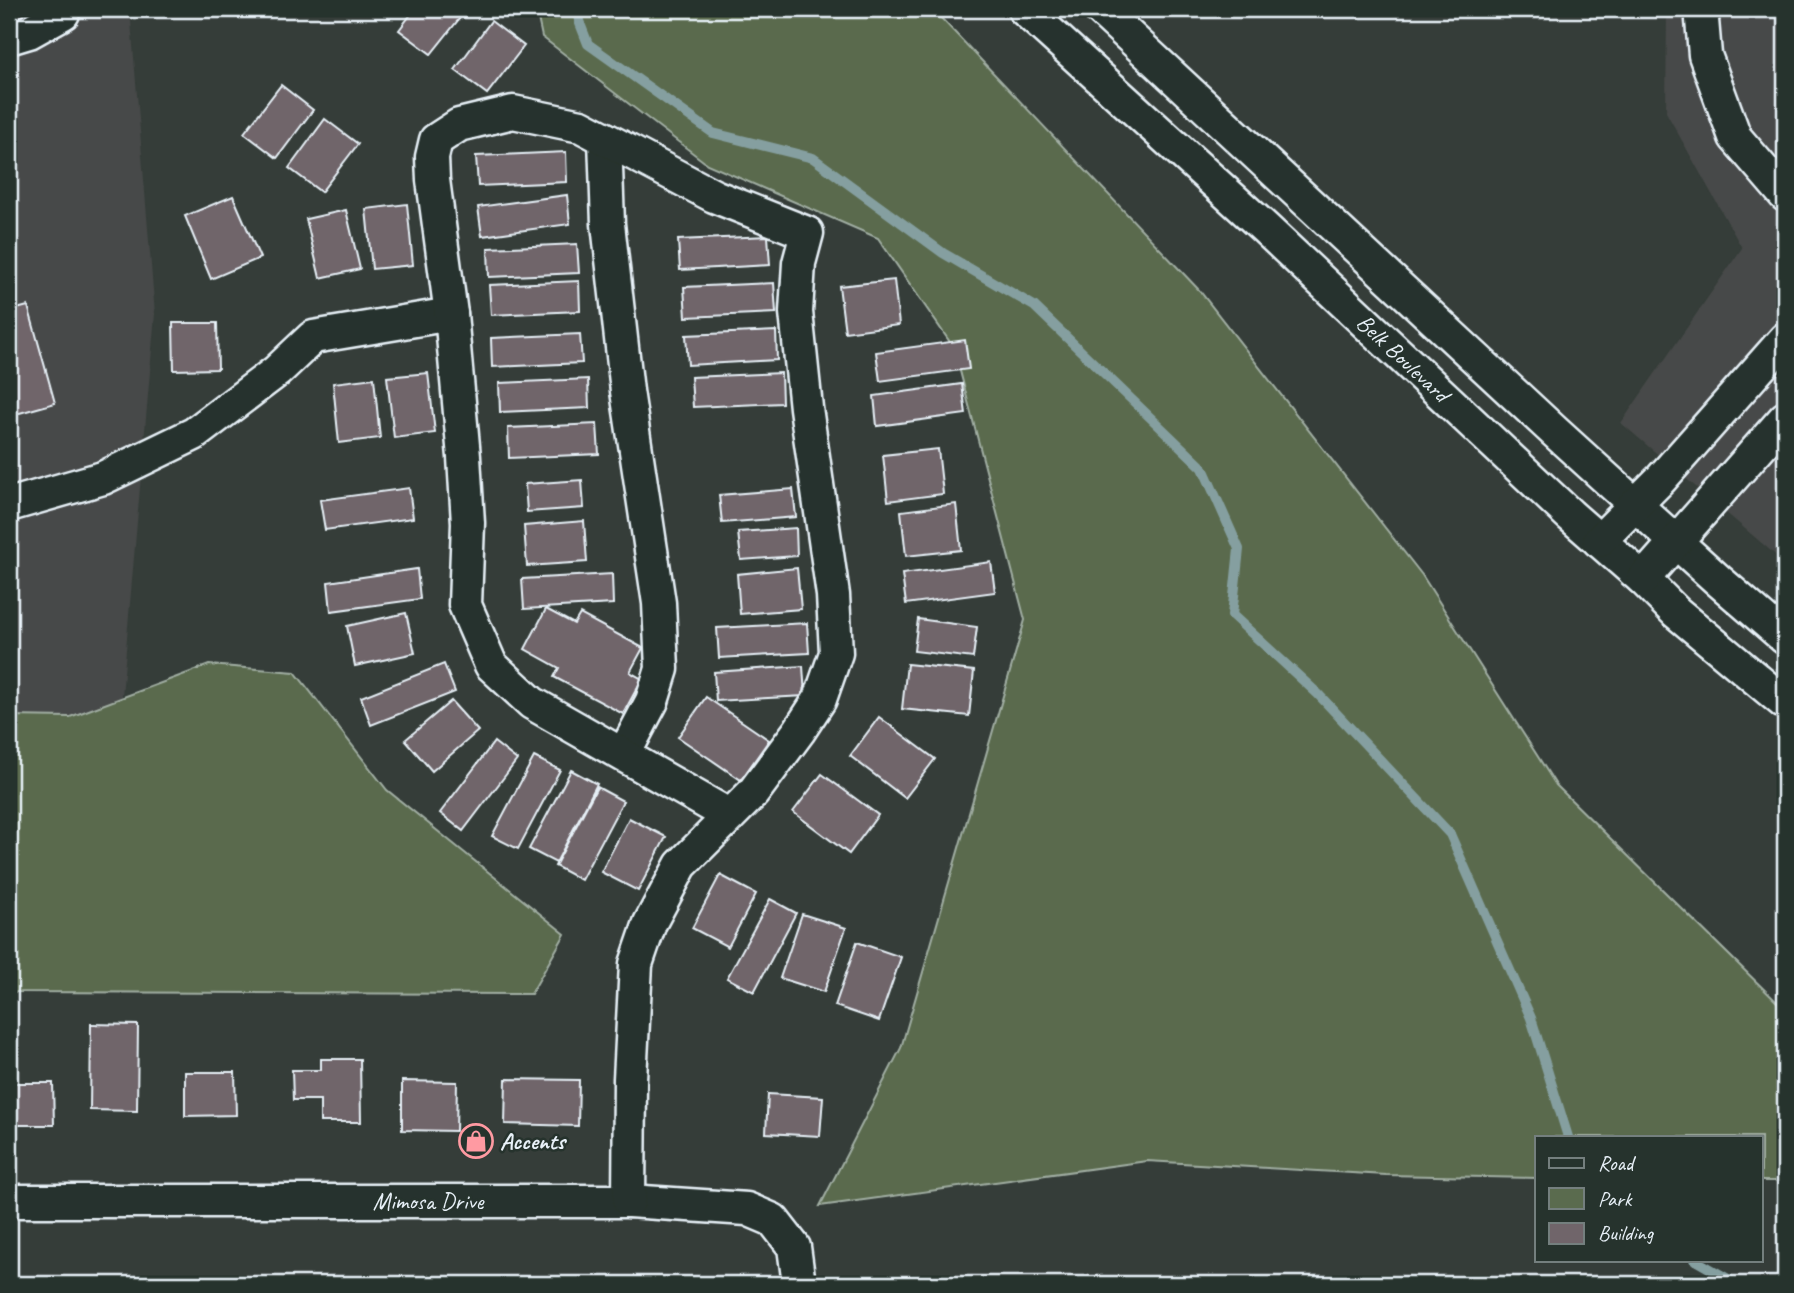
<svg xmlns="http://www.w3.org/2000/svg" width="1794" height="1293" viewBox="0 0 1794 1293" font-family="Caveat,sans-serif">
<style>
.built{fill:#474948}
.green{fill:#5a6b4e;stroke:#a1aea3;stroke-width:2}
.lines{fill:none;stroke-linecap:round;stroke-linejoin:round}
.stream{stroke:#859fa0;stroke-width:10}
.building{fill:#70656a;stroke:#e8f1f8;stroke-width:2}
.minor-casing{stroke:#e8f1f8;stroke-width:37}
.minor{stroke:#26332d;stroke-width:32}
.labels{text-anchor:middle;stroke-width:5;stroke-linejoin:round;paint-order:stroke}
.street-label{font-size:24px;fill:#e8f1f8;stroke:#26332d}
.poi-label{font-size:24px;font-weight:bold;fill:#e8f1f8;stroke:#26332d;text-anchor:start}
</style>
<rect width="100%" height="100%" fill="#353d39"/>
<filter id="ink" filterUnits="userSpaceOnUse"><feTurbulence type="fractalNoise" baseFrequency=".0143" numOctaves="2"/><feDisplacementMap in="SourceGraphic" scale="14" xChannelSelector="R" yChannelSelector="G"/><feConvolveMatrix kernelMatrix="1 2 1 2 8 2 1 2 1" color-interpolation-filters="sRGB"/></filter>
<g filter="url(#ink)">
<g class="built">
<polygon points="9,9 130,9 155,314 117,754 9,781"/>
<polygon points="1667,9 1785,9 1785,563 1621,423 1742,248 1666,112"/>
</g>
<g class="green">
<polygon points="536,9 929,9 942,19 1199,290 1422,575 1556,785 1785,1010 1785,1181 1761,1181 1761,1137 1537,1137 1537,1178 1386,1175 1147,1161 820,1206 901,1048 1025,620 954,348 878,238 707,164 542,37"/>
<polygon points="209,665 295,672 387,790 565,934 531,994 9,992 9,716 70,717"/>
</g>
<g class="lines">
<g class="stream">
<polyline points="578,9 579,21 588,44 713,133 813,158 943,253 1034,306 1203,468 1239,549 1232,615 1318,694 1450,834 1531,1018 1568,1137"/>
<polyline points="1695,1260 1737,1284"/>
</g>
</g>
<g class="building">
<polygon points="415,9 467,9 431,54 399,30"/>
<polygon points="491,21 524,46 487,94 455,70"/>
<polygon points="281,85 313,110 277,158 244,133"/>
<polygon points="325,119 358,144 321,192 289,168"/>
<polygon points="566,152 567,182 478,186 476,156"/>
<polygon points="567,195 570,224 482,236 478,207"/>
<polygon points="233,196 260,258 211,279 185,216"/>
<polygon points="407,204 413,265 372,269 366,209"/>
<polygon points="346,210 360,269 320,278 306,219"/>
<polygon points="768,236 770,265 680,270 678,240"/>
<polygon points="577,244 579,273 489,277 488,248"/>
<polygon points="894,280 899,325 845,332 839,286"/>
<polygon points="579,281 580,311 491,315 489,285"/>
<polygon points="774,283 776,313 686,317 684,287"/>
<polygon points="28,306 55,403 9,416 9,311"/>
<polygon points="173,323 217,323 218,369 174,370"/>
<polygon points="776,331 777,360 688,365 686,335"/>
<polygon points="580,334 582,363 492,367 491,338"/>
<polygon points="965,340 969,369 880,381 876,352"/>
<polygon points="428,373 435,433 394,438 387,377"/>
<polygon points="781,373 782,403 693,407 691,377"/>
<polygon points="374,378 380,438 339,443 333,383"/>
<polygon points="588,379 589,408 500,412 499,383"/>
<polygon points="962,384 966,414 877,426 874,396"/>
<polygon points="597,424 599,454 509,458 508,428"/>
<polygon points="938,449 943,494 888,501 883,455"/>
<polygon points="582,480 584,508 527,512 525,484"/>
<polygon points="409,488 413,518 325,530 320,500"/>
<polygon points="793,489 796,517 722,523 719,495"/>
<polygon points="956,504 961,550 906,556 901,511"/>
<polygon points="584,521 587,562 527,566 524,526"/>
<polygon points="796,528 797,556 741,560 738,532"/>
<polygon points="991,562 995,592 906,604 902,574"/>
<polygon points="797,568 801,609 740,614 737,574"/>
<polygon points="417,569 420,599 331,611 328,582"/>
<polygon points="612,574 613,604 524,609 522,579"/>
<polygon points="546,609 574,624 580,614 643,648 630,672 642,679 623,714 554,677 559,668 525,649"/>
<polygon points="406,613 415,653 355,666 347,626"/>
<polygon points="918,619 977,627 973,658 914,651"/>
<polygon points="807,623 809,653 719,658 717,628"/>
<polygon points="444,664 455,692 371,725 361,697"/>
<polygon points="907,664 974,671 969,716 902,709"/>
<polygon points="803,666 805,696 716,701 714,672"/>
<polygon points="706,697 769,740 741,780 678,737"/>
<polygon points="451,701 478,731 432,771 405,740"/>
<polygon points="879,717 935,759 905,798 850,756"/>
<polygon points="494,742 517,760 463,831 440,813"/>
<polygon points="534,757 560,770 518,849 492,836"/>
<polygon points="571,770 597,784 556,863 529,849"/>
<polygon points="822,774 878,815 849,854 793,812"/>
<polygon points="597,787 623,801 581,880 555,866"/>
<polygon points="629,818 666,837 638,891 601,872"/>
<polygon points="720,875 756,894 728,947 692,928"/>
<polygon points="770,899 796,913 754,992 727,978"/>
<polygon points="802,914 846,928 824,992 780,978"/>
<polygon points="857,942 901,957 879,1021 835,1006"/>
<polygon points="91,1024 138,1025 137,1111 90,1110"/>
<polygon points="321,1059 360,1059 361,1122 320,1122 320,1100 293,1100 292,1070 321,1070"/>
<polygon points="185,1072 235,1072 236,1115 185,1116"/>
<polygon points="506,1079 579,1080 578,1126 505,1124"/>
<polygon points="402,1081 457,1082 456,1131 402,1130"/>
<polygon points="9,1083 53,1083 54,1125 9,1125"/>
<polygon points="768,1094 823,1097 820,1136 766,1133"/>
</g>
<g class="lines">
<g class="minor-casing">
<g id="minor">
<polyline points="1024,9 1266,229 1570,515 1643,579 1676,612 1785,703"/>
<polyline points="1100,9 1554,431 1718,580 1785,638"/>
<polyline points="1704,9 1702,20 1705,55 1735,137 1785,195"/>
<polyline points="9,38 29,32 63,13 64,9"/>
<polyline points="605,139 608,224 627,391 659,603 662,669 652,701 624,754"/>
<polyline points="9,505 103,478 194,434 277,371 313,337 451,314"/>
<polyline points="1599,541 1661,479 1785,339"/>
<polyline points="1643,579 1785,418"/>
<polyline points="9,1201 629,1201 747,1209 773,1220 794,1247 799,1284"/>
<polyline points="629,1201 630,1079 636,964 650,923 681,865 753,793 799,731 820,699 836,653 833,595 806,408 796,312 799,263 807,233 714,196 581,126 513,112 459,125 436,140 432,157 433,180 451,314 464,457 468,523 465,605 491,665 532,703 730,816"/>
</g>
</g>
<use href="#minor" class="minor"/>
</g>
</g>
<defs>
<g id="shop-ring" transform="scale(1.75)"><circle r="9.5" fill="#26332d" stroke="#ff9aa2" stroke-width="1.5"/><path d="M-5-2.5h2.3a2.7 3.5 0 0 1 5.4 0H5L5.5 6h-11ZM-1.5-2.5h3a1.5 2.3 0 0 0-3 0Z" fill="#ff9aa2"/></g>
</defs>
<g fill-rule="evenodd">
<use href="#shop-ring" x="476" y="1141"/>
</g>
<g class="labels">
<g class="street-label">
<text transform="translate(1403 358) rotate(43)" y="8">Belk Boulevard</text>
<text x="428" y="1209">Mimosa Drive</text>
</g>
<g class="poi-label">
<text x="500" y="1149">Accents</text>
</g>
</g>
<rect width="1794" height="1293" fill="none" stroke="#26332d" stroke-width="35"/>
<rect x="18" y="18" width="1759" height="1258" fill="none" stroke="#e8f1f8" stroke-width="2.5" filter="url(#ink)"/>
<rect x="1535" y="1136" width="228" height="126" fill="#26332d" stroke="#747f7e" stroke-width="2"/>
<rect x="1549" y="1158" width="35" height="10" fill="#26332d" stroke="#747f7e" stroke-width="2"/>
<text x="1598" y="1170" font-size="21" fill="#e8f1f8">Road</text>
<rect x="1549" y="1188" width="35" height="21" fill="#5a6b4e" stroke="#747f7e" stroke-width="2"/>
<text x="1598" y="1206" font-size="21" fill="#e8f1f8">Park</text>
<rect x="1549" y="1223" width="35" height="21" fill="#70656a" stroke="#747f7e" stroke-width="2"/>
<text x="1598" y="1240" font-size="21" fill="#e8f1f8">Building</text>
</svg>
